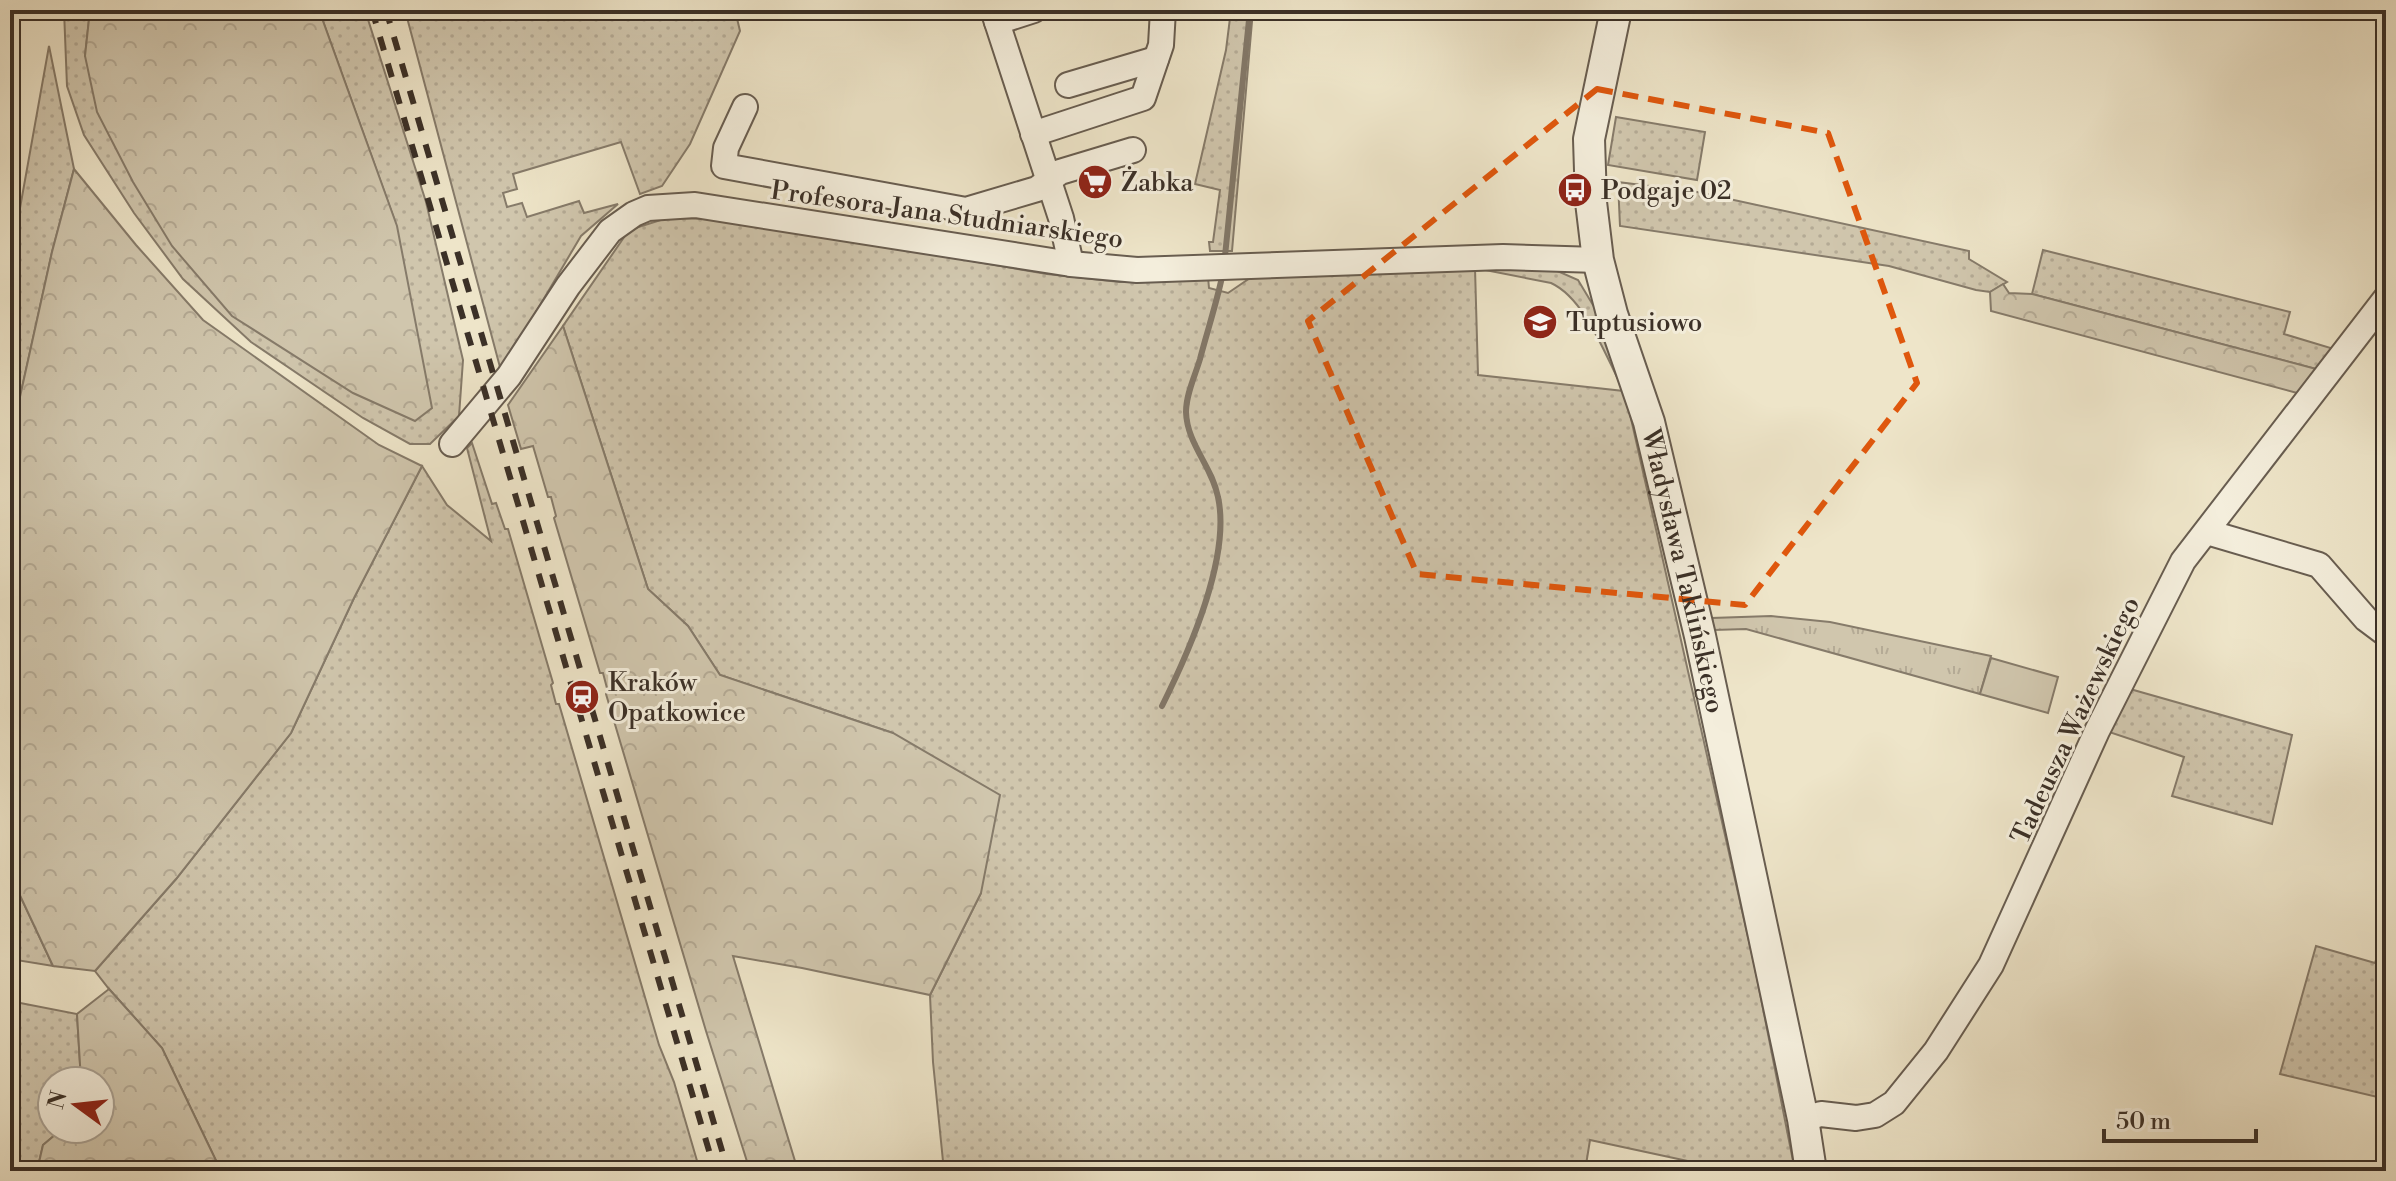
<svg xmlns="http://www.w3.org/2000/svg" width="2396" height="1181" viewBox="0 0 2396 1181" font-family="'Libre Bodoni',serif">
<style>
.grass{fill:url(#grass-dots);stroke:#867b6a;stroke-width:2;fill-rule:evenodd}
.forest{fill:url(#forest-crowns);stroke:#867b6a;stroke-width:2}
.park{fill:url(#park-tufts);stroke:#867b6a;stroke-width:2}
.garden{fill:#d0c6ad;stroke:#867b6a;stroke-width:2}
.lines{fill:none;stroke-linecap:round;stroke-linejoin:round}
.stream{stroke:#827767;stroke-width:6}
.minor-casing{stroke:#685d50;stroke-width:28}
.tertiary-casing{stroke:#685d50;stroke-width:34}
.minor{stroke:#f4eedc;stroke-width:24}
.tertiary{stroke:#f4eedc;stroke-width:30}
.rail{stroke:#3b3027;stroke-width:6;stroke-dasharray:14 14;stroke-linecap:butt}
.marked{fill:none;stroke:#df570d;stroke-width:6;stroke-dasharray:16 10;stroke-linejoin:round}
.labels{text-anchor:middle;stroke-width:6;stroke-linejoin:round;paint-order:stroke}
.poi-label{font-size:26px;fill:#3b3027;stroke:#f4eedc;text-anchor:start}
.street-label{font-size:26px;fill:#3b3027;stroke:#f4eedc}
</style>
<defs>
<pattern id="grass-dots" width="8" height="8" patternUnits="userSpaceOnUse" patternTransform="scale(2)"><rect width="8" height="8" fill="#d0c6ad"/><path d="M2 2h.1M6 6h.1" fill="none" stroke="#b4aa95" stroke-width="1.8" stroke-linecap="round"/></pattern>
<pattern id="forest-crowns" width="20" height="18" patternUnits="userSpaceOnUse" patternTransform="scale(2)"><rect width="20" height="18" fill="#d0c6ad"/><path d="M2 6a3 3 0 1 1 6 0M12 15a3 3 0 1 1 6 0" fill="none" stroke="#b4aa95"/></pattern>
<pattern id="park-tufts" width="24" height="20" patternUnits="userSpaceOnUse" patternTransform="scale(2)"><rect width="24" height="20" fill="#d0c6ad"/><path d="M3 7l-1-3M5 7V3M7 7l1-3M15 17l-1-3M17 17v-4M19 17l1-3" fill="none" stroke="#b4aa95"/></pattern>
</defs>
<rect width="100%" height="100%" fill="#eee5c9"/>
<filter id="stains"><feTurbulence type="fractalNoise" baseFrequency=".0025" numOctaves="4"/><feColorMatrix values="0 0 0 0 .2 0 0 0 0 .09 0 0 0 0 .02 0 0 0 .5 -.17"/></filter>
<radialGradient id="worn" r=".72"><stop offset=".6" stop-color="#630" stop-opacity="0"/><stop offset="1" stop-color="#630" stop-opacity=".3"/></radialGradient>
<g class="grass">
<polygon points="64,10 90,10 85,56 393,216 319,10 365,10 426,202 463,360 459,416 430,444 410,444 363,418 251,342 183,279 134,213 84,135 67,86"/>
<polygon points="405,10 667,10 669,14 691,10 735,10 740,31 690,144 662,186 640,194 621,142 513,174 517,189 503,193 507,207 522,203 527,217 579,201 584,213 618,204 581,236 501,371"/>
<polygon points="1231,10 1253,10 1232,251 1210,251 1209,242 1213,242 1220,190 1195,184 1226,50"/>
<polygon points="49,46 74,169 52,252 10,442 10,264"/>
<polygon points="1616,117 1705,132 1697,180 1608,165"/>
<polygon points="1618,182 1697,192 1969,251 1969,259 2007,282 1990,292 1976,290 1889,266 1620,226"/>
<path d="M667,218l63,1 317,55 73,8 88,-5 1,11 19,5 28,-19 218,-6 79,1 25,11 18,30 29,82 130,576 40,203h-61l-144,-31 -5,31h-641l-11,-109 -3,-67 51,-102 -88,-160 -173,-58 -32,-49 -40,-37 -85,-263 66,-96zM1475,268l76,15c35,16 55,75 73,108l-146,-16z"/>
<polygon points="2043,250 2290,312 2284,334 2334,349 2320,370 2032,294"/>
<polygon points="472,443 492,504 496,503 505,529 508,529 553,683 551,685 556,704 559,704 659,1045 674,1082 700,1171 221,1171 162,1048 109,989 95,971 176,879 291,733 354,598 422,466 447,505 491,541 467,448"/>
<polygon points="2130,689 2292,735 2272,824 2172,796 2184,757 2109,732"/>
<polygon points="10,874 53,966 10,959"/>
<polygon points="2386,929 2386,1099 2280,1074 2316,946 2375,963"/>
<polygon points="10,1001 77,1014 81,1081 52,1081 52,1129 62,1129 43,1145 37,1171 10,1171"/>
</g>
<g class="forest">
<polygon points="90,10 319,10 397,226 432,408 415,421 353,393 232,316 172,246 133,182 97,112 85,56"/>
<polygon points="74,169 136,245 203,320 379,445 422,466 354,598 291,733 176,879 95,971 53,966 10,874 10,442 52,252"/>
<polygon points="2003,284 2009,293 2032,294 2320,370 2301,394 1991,311 1990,292"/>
<polygon points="563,326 648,589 688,626 720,675 893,733 1000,795 981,893 930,995 802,968 733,956 798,1171 750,1171 706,1031 606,694 608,692 603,673 600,673 554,518 556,516 551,497 548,497 533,446 521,449 508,405"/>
<polygon points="109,989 162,1048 221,1171 37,1171 43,1145 62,1129 100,1129 100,1081 81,1081 77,1014"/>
</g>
<polygon class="park" points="1771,616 1830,622 1991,656 1980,694 1746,629 1714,630 1712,618"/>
<polygon class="garden" points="1991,658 2058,677 2048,713 1980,694"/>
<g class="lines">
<g class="stream">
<polyline points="1225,256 1250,10"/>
<path d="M1162,706c27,-54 69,-149 56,-209 -6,-31 -31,-53 -32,-85 0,-18 9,-36 14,-53 7,-27 16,-54 22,-82"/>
</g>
<g class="minor-casing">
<g id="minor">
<polyline points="993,10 1061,218 1071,264"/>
<polyline points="997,22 1034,10"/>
<polyline points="1068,85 1156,59"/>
<polyline points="745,107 726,148 724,166 966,210 1037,189 1060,172 1133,150"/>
<polyline points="1033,134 1143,98 1161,45 1163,10"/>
<polyline points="452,444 509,376 568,286 610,231 634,214 648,208 695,205 1071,264 1137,270 1503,257 1598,260"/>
<polyline points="2207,532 2319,565 2366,619 2386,634"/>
<polyline points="1803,1119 1821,1114 1856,1118 1875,1115 1894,1103 1936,1051 1991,965 2097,731 2183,561 2386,298"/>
</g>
</g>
<g class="tertiary-casing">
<g id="tertiary">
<path id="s1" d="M1616,10l-27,129 2,63 7,58 14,54 37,108 51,214 103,483 8,52"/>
</g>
</g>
<use href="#minor" class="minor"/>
<use href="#tertiary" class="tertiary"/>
<g class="rail">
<polyline points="372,10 715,1171"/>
<polyline points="386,10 728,1171"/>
</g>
</g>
<path class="marked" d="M1597,89l231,44 89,250 -172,222 -328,-31 -109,-253z"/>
<defs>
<g id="supermarket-disc" transform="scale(1.8)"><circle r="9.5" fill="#8f2418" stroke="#f4eedc"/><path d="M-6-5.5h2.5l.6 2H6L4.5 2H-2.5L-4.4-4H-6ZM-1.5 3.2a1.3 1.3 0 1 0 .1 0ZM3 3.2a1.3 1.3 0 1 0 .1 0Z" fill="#fff"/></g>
<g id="bus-disc" transform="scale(1.8)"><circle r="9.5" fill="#8f2418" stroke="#f4eedc"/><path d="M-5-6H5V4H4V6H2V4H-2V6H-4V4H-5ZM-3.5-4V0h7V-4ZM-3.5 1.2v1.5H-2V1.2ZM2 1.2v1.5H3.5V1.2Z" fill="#fff"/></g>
<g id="school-disc" transform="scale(1.8)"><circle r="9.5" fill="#8f2418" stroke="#f4eedc"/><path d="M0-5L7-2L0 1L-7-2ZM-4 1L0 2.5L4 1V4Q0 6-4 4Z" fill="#fff"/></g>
<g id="station-disc" transform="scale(1.8)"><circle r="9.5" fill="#8f2418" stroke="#f4eedc"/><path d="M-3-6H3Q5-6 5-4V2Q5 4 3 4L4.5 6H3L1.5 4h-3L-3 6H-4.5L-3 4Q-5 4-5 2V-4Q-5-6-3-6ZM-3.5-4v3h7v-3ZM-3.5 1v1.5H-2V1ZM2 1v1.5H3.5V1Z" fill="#fff"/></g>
</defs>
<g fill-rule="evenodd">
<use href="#supermarket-disc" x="1095" y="182"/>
<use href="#bus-disc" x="1575" y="190"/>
<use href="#school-disc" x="1540" y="322"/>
<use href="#station-disc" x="582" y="697"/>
</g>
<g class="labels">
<g class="poi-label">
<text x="1121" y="191">Żabka</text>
<text x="1601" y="199">Podgaje 02</text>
<text x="1566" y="331">Tuptusiowo</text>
<text x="608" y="691">Kraków<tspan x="608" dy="30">Opatkowice</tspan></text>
</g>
<g class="street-label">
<text transform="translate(947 214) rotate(8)" y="9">Profesora Jana Studniarskiego</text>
<text dy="9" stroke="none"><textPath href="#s1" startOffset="576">Władysława Taklińskiego</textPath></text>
<text transform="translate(2075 720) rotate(-65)" y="9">Tadeusza Ważewskiego</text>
</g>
</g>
<rect width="2396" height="1181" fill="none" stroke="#eee5c9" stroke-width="40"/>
<rect x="12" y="12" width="2372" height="1157" fill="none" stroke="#3b3027" stroke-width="4"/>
<rect x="20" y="20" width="2356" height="1141" fill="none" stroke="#3b3027" stroke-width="2"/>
<g transform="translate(76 1105) rotate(285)"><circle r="38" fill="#f4eedc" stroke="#aaa294" stroke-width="2"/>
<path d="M0-6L14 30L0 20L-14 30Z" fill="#8f2418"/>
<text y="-12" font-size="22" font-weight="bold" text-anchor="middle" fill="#3b3027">N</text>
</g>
<path d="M2104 1129v12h152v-12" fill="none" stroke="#3b3027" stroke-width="4"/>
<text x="2116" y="1129" font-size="24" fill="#3b3027" stroke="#f4eedc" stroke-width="6" paint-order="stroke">50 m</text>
<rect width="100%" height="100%" filter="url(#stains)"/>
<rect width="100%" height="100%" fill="url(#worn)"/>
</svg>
